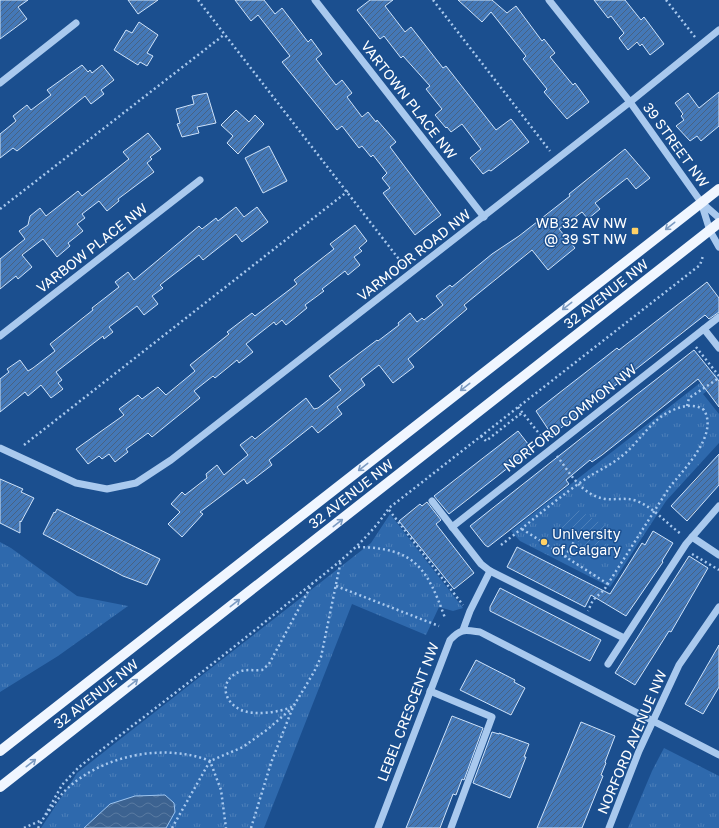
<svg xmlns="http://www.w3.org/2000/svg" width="719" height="828" viewBox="0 0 719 828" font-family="'Golos Text',sans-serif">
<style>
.grass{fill:url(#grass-tufts)}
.garden{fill:url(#garden-furrows)}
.water{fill:url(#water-waves);stroke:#9cc4f0}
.building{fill:url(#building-hatch);stroke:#cfe3fa}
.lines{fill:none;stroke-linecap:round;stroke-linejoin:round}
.path{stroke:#a9c9ee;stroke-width:2.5;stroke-dasharray:2 3;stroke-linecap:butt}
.minor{stroke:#a9c9ee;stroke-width:7}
.major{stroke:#f0f6ff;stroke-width:10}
.oneway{stroke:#7b9ac1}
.poi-dot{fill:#ffd166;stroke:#1b4f8f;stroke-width:1.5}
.labels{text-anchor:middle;stroke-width:3;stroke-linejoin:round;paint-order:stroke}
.street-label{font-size:14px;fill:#fff;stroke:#1b4f8f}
.poi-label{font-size:14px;fill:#fff;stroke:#1b4f8f;text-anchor:end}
</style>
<defs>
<pattern id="grass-tufts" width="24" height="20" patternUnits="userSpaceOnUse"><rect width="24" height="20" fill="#2e69ad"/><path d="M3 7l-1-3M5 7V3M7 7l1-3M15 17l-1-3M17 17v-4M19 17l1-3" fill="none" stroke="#4d80b9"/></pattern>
<pattern id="garden-furrows" width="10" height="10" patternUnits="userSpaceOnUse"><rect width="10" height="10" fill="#2e69ad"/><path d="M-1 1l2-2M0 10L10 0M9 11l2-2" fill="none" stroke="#4d80b9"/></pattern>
<pattern id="water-waves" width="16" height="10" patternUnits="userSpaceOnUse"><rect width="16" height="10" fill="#3c6290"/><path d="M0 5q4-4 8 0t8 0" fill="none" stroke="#597aa1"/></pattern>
<pattern id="building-hatch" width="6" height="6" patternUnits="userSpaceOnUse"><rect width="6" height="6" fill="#4478b7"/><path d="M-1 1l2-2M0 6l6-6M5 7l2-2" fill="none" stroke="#486282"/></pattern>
</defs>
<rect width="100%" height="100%" fill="#1b4f8f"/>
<g class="grass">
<polygon points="714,372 719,379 719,382 703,394 719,414 719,443 666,501 610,587 520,541 511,531"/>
<polygon points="390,514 463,608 453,611 439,607 426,635 352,604 264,828 41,828 77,773 371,543"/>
<polygon points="0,542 11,548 77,596 128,606 58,656 0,692"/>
<polygon points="664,748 719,776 719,828 628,828 652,771"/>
</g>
<polygon class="garden" points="575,508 614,531 599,555 560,530"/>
<polygon class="water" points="165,795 174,803 175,812 166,828 84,828 110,804 135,796"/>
<g class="building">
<polygon points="0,0 28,0 18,7 27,19 0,39"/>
<polygon points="128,0 158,0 138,14"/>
<polygon points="235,0 264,0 275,14 282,8 308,42 311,39 322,54 316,59 336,85 342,80 352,93 347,97 362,117 368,112 376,122 377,120 396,142 390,147 441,215 415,235 383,193 390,188 382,178 387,173 373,155 371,157 362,146 359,148 342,126 337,130 282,62 290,56 258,15 251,21"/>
<polygon points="370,0 393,0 385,6 405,32 411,27 443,68 446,66 496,130 511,119 529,142 491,171 489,170 483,174 470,158 481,149 462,124 451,132 447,127 446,128 435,115 442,109 426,89 430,86 403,56 401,58 384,36 380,39 357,10"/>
<polygon points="458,0 492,0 507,13 516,6 542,41 544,39 555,53 550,57 573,85 575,83 589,102 567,119 544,92 547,89 523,59 526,56 491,12 482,22"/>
<polygon points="594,0 625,0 641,20 644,17 664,44 650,55 642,44 640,46 637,42 628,50 619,38 624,33 611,16 608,18"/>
<polygon points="139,22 158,35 147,53 153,56 147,66 140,62 138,65 114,50 126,30 132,33"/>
<polygon points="82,65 88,72 90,70 92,73 102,65 114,80 101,90 104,94 91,104 85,96 17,151 13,148 0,158 0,134 16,121 13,116 27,105 31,110 51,95 47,90"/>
<polygon points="719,92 719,126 701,141 697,136 690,141 676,126 684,120 681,116 683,114 675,103 688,93 699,108"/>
<polygon points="207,93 216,123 197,127 199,133 182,137 177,124 180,123 176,109 194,104 192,96"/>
<polygon points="236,110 249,122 255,115 264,124 238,154 227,143 233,136 221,125"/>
<polygon points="148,133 161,149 150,157 152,159 147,163 154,172 118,199 119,201 107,211 99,201 82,214 85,218 77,224 83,231 68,243 70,246 57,257 43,239 22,255 32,267 18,279 16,276 0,289 0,259 25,239 19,231 28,225 30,216 40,208 46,216 78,191 82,196 129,159 123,152"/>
<polygon points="269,146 287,181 263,193 245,158"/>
<polygon points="625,149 650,178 636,189 627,178 595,203 600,209 588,219 582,212 559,229 575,248 548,270 532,250 464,305 467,309 408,359 414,367 393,383 379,365 361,379 365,385 337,407 342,414 318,433 312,426 269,460 272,465 247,484 244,479 200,512 203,514 182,537 168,524 180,512 171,504 182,492 185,495 207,478 206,474 217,465 224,475 248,455 240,445 252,436 255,439 306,398 314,409 318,408 341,390 329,376 377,340 378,341 399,325 398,323 410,313 417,322 422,318 424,320 443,305 436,296 450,285 452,287 492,254 519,236 570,196 569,194"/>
<polygon points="236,207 244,217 257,207 268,222 242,242 236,234 203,260 199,255 160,285 163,288 152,296 158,304 144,315 137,306 109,327 113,332 104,339 103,336 56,372 62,380 58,383 63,389 51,398 41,385 28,396 25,392 0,412 0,379 9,372 7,369 20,360 28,371 33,368 55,351 50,344 93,310 92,308 119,287 115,282 128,272 134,280 199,226 202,229 216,218 218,221"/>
<polygon points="355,225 367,241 359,248 362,251 354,257 360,265 348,275 345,271 322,289 324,291 305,305 307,308 286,325 282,320 276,325 274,322 246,344 253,352 239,363 237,360 215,378 213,376 194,391 200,398 152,437 148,433 126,449 128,452 115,462 109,454 102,459 99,456 88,464 76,449 124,415 119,409 138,395 142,399 158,387 166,395 195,371 190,365 229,334 227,332 252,313 255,316 297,284 294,280 334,249 330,244"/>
<polygon points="707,282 719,298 719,312 709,319 705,315 552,435 536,411 617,348 619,350"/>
<polygon points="694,350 719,381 719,407 698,379 602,455 592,462 590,460 566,480 569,484 488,547 485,545 470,526 636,395"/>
<polygon points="518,431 532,449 449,514 434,496"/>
<polygon points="719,454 719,485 687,521 671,506"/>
<polygon points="0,479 23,489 21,492 34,498 21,522 20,521 20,533 0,523"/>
<polygon points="427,502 441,520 436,524 474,573 454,589 399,521 420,504 422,506"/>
<polygon points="57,509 160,559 147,585 123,576 43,534 54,512 55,513"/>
<polygon points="653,531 673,543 662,561 663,562 626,616 591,595 585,607 507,567 517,547 610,594 642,543 645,545"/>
<polygon points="689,556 708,568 671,632 669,631 635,685 615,673"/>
<polygon points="500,588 601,640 590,661 490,611 490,607"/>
<polygon points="719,645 719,687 703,714 685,704"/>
<polygon points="476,660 515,680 514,682 525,688 511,715 460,690"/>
<polygon points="452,716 483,728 464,780 462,779 456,795 453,794 440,828 406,828"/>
<polygon points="581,722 615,736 605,762 606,763 601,775 603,776 582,828 537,828"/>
<polygon points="492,732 499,734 499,733 529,744 524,757 526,757 510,798 473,783"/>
</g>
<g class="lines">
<g class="path">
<polyline points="198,0 405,267"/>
<polyline points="433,0 550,151"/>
<polyline points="666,0 695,37"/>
<polyline points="0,209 225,34"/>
<polyline points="696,347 719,376"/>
<polyline points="687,406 689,398 719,378"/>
<polyline points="518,407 545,441"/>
<polyline points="481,436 486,441 520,414 522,417"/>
<polyline points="24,445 348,191"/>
<path d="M557,456c13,17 25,40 49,43 11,1 20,-2 31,2 17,7 29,22 44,33"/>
<polyline points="389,510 463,605"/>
<polyline points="522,529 608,584"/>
<path d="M501,545c30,-23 58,-49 89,-69 11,-7 23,-12 33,-21 16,-13 26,-32 44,-42 11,-6 26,-11 37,-3 15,25 -21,60 -35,78l-65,102 -11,10 -5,11"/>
<path d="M358,547c57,1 69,21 87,71"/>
<polyline points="692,554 719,570"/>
<polyline points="565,557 575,540"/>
<polyline points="336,586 439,626"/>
<path d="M292,707c-13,5 -37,9 -51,3 -19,-9 -22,-31 0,-39 7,-2 14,0 21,-1l7,-6 43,-80"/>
<path d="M46,815c5,-7 10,-13 15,-20 35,-39 102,-53 149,-34l11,29 5,38"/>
<polyline points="24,828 42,820"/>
<path d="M38,828l24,-43 17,-18c71,-55 144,-110 214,-168 34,-28 71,-53 96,-91l311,-243 3,-9"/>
<polyline points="172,828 210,761 243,747 268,729 291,709"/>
<polyline points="251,828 271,763 293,707 314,672 321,657 341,560"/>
</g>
<g class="minor">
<polyline points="315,0 484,217"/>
<polyline points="549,0 630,102 701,202 710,231 719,247"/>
<polyline points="0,83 76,23"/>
<polyline points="701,202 719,218"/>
<polyline points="704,329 719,348"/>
<polyline points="0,336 200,180"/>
<polyline points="0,448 76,483 107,489 136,483 171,460 630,102 719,30"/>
<polyline points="432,501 481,564 490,571 624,638"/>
<polyline points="452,527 719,317"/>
<polyline points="692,537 719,555"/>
<polyline points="463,630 470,611 490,571"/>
<polyline points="608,664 686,544 719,506"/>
<polyline points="430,691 492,717 451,828"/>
<path d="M378,828l72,-188c11,-12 15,-10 30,-8l239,123"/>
<polyline points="609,828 639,751 679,665 719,607"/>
</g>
<g class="major">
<polyline points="0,751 719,189"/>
<polyline points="0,787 719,223"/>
</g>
</g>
<defs><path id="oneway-shaft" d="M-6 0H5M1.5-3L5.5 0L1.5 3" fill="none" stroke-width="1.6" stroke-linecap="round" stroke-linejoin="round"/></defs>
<g class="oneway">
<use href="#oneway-shaft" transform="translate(670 226) rotate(142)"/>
<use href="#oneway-shaft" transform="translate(567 306) rotate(142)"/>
<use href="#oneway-shaft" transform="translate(465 387) rotate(142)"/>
<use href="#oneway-shaft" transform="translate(363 467) rotate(142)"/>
<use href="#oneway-shaft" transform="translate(338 523) rotate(-38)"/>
<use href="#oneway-shaft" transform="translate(235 603) rotate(-38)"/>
<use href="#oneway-shaft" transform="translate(133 683) rotate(-38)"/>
<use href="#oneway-shaft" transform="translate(31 763) rotate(-38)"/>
</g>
<g class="poi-dot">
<rect x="631" y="227" width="8" height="8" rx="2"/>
<circle cx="544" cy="542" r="4"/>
</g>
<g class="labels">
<g class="street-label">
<text transform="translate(409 100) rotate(52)" y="5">VARTOWN PLACE NW</text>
<text transform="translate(676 145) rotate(54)" y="5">39 STREET NW</text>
<text transform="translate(92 248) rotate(-38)" y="5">VARBOW PLACE NW</text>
<text transform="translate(414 255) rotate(-38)" y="5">VARMOOR ROAD NW</text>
<text transform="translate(606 294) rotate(-38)" y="5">32 AVENUE NW</text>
<text transform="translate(570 418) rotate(-38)" y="5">NORFORD COMMON NW</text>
<text transform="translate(351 494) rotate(-38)" y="5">32 AVENUE NW</text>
<text transform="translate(96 694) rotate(-38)" y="5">32 AVENUE NW</text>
<text transform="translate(408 712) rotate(-69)" y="5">LEBEL CRESCENT NW</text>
<text transform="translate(632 742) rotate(-67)" y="5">NORFORD AVENUE NW</text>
</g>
<g class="poi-label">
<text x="627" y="228">WB 32 AV NW<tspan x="627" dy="16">@ 39 ST NW</tspan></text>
<text x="552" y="539" text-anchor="start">University<tspan x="552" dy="16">of Calgary</tspan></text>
</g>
</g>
</svg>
